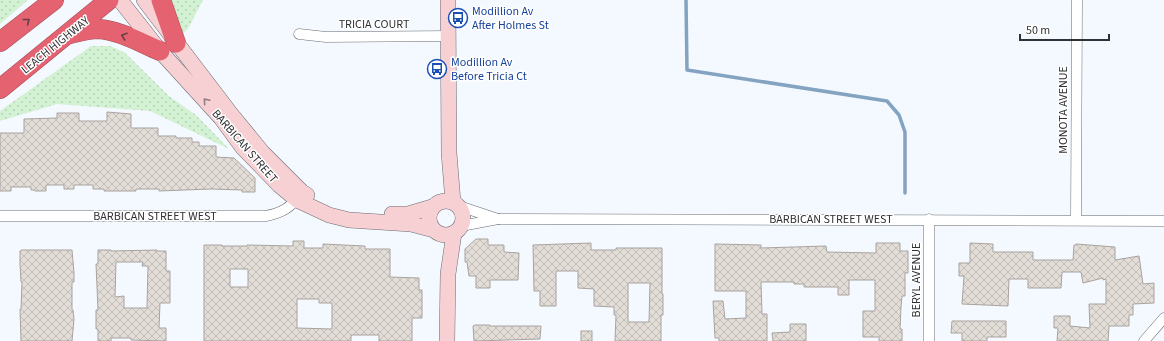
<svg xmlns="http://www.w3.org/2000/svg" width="1164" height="341" viewBox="0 0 1164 341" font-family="'Source Sans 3',sans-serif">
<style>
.grass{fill:url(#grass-dots)}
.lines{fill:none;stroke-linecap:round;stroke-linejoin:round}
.stream{stroke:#83a3c1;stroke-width:3.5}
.building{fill:url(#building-cross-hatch);stroke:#a9a39f;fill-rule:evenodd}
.street-casing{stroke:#6a6d72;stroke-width:11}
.secondary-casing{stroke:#6a6d72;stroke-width:16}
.highway-casing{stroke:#a5515b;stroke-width:20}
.street{stroke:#fff;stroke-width:10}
.secondary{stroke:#f7d0d4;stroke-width:15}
.highway{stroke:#e56270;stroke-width:19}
.oneway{stroke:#664045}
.oneway2{stroke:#938084}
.labels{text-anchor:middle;stroke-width:3;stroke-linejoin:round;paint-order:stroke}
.transit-label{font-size:12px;fill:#164399;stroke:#fff;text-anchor:start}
.street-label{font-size:12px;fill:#2f3133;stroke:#fff}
</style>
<defs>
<pattern id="grass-dots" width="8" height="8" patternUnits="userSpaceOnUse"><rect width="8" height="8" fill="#d3f1d3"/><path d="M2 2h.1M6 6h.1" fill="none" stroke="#b5cfb6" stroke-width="1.8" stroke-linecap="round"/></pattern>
<pattern id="building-cross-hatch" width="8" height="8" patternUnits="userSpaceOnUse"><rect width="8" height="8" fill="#e3ddd8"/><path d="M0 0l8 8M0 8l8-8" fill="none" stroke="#c3beba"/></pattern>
</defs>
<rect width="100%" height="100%" fill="#f4f9ff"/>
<g class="grass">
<polygon points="0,0 28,0 0,24"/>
<polygon points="170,0 203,0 188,29 182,34"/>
<polygon points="91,46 110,46 124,52 169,96 196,115 229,149 150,111 57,104 0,121 0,111"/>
</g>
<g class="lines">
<polyline class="stream" points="686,0 687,70 887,101 899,115 905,132 905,193"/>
</g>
<g class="building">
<polygon points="107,112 131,114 131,128 158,128 158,136 176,136 176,138 192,138 192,142 199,142 199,146 216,146 216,157 234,158 255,178 255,192 242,192 242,190 211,189 159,191 159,189 136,189 136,191 104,191 104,189 93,189 93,185 74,185 74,189 64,189 64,185 46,185 46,191 35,191 35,190 31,190 31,187 11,187 11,191 0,191 0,133 24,133 24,119 57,118 57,113 79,113 79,121 107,121"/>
<polygon points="476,239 488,239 488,245 504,245 504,252 519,253 518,280 490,280 490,288 476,288 476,276 469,276 467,262 465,262 465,249"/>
<path d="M293,241h11v7h19v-4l42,2v3h25v28l29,1v12h3v28h-10v23h-33v-6h-28v6h-147v-96h18v1h25v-1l46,1zM230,269h18v18h-18zM297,299h22v4h13v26l-35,-1z"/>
<path d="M591,243v7h25v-2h46v46h1v21h-2v26h-46l1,-26h-2v-8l-20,-1v-17l-16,-1v-17h-22v35h-16v-15h-6l-1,-46zM628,283h22l-1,39h-21z"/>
<polygon points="876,243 900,243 900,251 908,251 908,273 905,273 905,296 902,296 901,307 900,329 902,329 902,341 879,341 879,337 863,337 863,311 875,311 875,280 849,280 849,295 838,295 838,287 804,287 804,284 794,284 794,282 761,282 762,314 767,314 767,341 719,341 719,338 715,338 713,301 723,301 725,319 746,318 746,291 715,291 715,244 761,245 761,248 826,246 827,252 876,253"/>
<polygon points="970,243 993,244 993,252 1033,252 1033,260 1073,260 1074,245 1076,245 1076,244 1115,247 1115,260 1139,256 1143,284 1154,283 1154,303 1133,304 1133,315 1129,315 1129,326 1109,326 1108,341 1057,341 1058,328 1054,328 1054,316 1070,316 1070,326 1090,328 1089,304 1106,304 1106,279 1103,280 1103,278 1083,283 1081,272 1062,272 1061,288 1028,288 1028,279 1009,279 1008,306 962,304 964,276 959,276 959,263 970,263"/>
<polygon points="22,250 72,250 74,273 74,282 72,282 72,310 73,310 74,319 72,341 21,341 20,309 21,309 22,282 21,282 20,264 20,251"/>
<path d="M98,250h13v1l46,-1v1h9v20h4v32h-10l-1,25h7v13l-35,-1v-2h-20v3h-13v-12h-2v-19h2l-2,-46h2zM116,262h27l-1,4h6l-1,42h-23v-12l-9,1z"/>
<polygon points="952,321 1006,321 1006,337 987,337 987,341 962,341 962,333 951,333"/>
<polygon points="790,324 806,324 806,341 773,341 772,333 790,332"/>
<polygon points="475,325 490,325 490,326 541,326 540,339 474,341 473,326"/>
<rect x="581" y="331" width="11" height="10"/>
</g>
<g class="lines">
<g class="street-casing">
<g id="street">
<polyline points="299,34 326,37 449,36"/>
<polyline points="459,206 498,219"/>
<path d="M0,216h266c15,-3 25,-8 33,-21"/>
<polyline points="1076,220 1077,0"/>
<polyline points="461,226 498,219 1164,221"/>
<polyline points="929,341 929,219"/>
<polyline points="1144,341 1164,318"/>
</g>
</g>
<g class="secondary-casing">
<g id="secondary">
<polyline points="120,0 160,51 221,118 243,148 279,185 297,200 329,215 349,220 411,224 434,230"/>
<polyline points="144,0 231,114 263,153 302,192 307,195"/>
<polyline points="448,0 449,153 453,202"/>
<circle cx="446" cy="218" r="17"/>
<polyline points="392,214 408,214 432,207"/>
<polyline points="447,341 448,274 454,233"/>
</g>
</g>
<g class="highway-casing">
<g id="highway">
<polyline points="161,0 176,43"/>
<path d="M70,34c9,-2 19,-5 28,-5 21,1 43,14 62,22"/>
<polyline points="0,42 54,0"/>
<polyline points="0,89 109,0"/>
</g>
</g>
<use href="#street" class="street"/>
<use href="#secondary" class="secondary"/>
<use href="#highway" class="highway"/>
</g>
<defs><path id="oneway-chevron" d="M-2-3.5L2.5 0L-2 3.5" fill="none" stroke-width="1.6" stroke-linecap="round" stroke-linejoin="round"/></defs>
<g class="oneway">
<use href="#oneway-chevron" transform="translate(27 21) rotate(-38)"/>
<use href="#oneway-chevron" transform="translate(124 36) rotate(-161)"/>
</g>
<use class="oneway2" href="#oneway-chevron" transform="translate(206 101) rotate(-131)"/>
<defs>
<g id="bus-ring" transform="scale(1)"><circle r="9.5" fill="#fff" stroke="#1a4fb4" stroke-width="1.5"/><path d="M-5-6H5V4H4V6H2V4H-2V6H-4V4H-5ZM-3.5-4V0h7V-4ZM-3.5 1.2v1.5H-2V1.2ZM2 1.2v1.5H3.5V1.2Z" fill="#1a4fb4"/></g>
</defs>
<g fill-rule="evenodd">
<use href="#bus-ring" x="458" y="18"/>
<use href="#bus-ring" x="437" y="69"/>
</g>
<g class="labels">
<g class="transit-label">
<text x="472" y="15">Modillion Av<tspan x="472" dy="14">After Holmes St</tspan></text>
<text x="451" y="66">Modillion Av<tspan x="451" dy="14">Before Tricia Ct</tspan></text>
</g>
<g class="street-label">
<text x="374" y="28">TRICIA COURT</text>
<text transform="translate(55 45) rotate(-39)" y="4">LEACH HIGHWAY</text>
<text transform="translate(1063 110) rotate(-90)" y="4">MONOTA AVENUE</text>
<text transform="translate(245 146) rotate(49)" y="4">BARBICAN STREET</text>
<text x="155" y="220">BARBICAN STREET WEST</text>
<text x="831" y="223">BARBICAN STREET WEST</text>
<text transform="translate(916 280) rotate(-90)" y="4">BERYL AVENUE</text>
</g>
</g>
<path d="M1020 34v6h89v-6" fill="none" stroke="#2f3133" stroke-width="2"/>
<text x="1026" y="34" font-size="12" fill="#2f3133" stroke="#ffffff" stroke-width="3" paint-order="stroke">50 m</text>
</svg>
